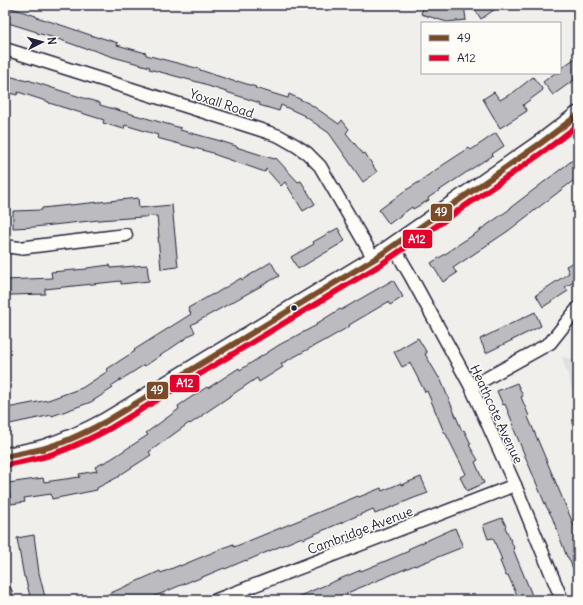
<svg xmlns="http://www.w3.org/2000/svg" width="583" height="605" viewBox="0 0 583 605" font-family="Delius,sans-serif">
<style>
.built{fill:#e0e0df}
.building{fill:#bcbcc0;stroke:#22223b}
.lines{fill:none;stroke-linecap:round;stroke-linejoin:round}
.street-casing{stroke:#22223b;stroke-width:15}
.secondary-casing{stroke:#22223b;stroke-width:20}
.street{stroke:#fdfcf7;stroke-width:12}
.secondary{stroke:#fdfcf7;stroke-width:17}
.bus-1-casing{stroke:#fdfcf7;stroke-width:9}
.bus-2-casing{stroke:#fdfcf7;stroke-width:9}
.bus-1{stroke:#7a4b2a;stroke-width:6}
.bus-2{stroke:#e4002b;stroke-width:6}
.bus-dot{fill:#22223b;stroke:#fdfcf7;stroke-width:1.5}
.labels{text-anchor:middle;stroke-width:3;stroke-linejoin:round;paint-order:stroke}
.street-label{font-size:13px;fill:#22223b;stroke:#fdfcf7}
.line-badge{stroke:#fdfcf7;stroke-width:1.5}
.badge-label{font-size:11px;text-anchor:middle;font-weight:bold;fill:#fff}
</style>
<rect width="100%" height="100%" fill="#f0efec"/>
<filter id="ink" filterUnits="userSpaceOnUse"><feTurbulence type="fractalNoise" baseFrequency=".025" numOctaves="2"/><feDisplacementMap in="SourceGraphic" scale="8" xChannelSelector="R" yChannelSelector="G"/><feConvolveMatrix kernelMatrix="1 2 1 2 8 2 1 2 1" color-interpolation-filters="sRGB"/></filter>
<g filter="url(#ink)">
<polygon class="built" points="562,357 578,360 578,407"/>
<g class="building">
<polygon points="424,5 439,5 439,7 464,5 466,20 447,22 421,14"/>
<polygon points="472,5 501,5 481,19"/>
<polygon points="5,6 36,16 36,17 61,25 99,38 99,37 118,43 117,45 146,53 146,55 200,69 200,70 236,82 237,81 256,87 255,88 288,98 289,94 310,104 339,124 342,120 349,129 346,133 363,154 365,153 377,172 363,182 348,160 329,133 303,115 281,105 279,111 259,105 260,103 205,85 205,84 149,69 150,67 113,57 87,48 86,49 58,39 37,33 37,32 5,22"/>
<polygon points="578,56 578,77 553,95 543,82 555,73 560,73 560,69"/>
<polygon points="5,75 27,81 28,80 74,95 100,103 100,105 181,128 180,130 217,140 236,146 236,147 271,158 275,159 276,158 298,182 301,181 315,204 303,211 285,182 281,186 266,169 265,172 213,154 213,153 157,138 158,135 125,125 124,129 113,126 103,123 104,120 49,103 49,102 18,92 17,95 5,92"/>
<polygon points="533,77 543,90 523,105 527,111 500,128 483,99 494,92 500,100 514,92"/>
<polygon points="496,133 504,146 492,154 493,155 485,161 485,160 428,198 429,200 413,209 412,207 389,224 379,210 403,192 424,179 424,178 443,165 469,148 471,150"/>
<polygon points="578,156 578,177 508,231 453,268 457,273 443,282 431,263 450,251 450,250 481,230 480,230 510,209 510,208"/>
<polygon points="138,198 139,208 172,205 178,267 161,269 158,237 159,237 157,216 99,220 34,227 13,228 13,211 42,210 42,208 99,202"/>
<polygon points="338,228 345,241 298,269 291,257 314,244 313,242"/>
<polygon points="578,260 578,289 574,282 565,287 568,291 543,307 536,295 569,273 566,266"/>
<polygon points="271,262 279,276 191,325 195,332 145,366 144,365 111,386 113,388 91,402 52,416 52,415 5,425 5,408 12,407 48,400 82,388 108,371 107,369 135,351 134,350 191,314 188,308 213,294 213,295 241,278 242,280"/>
<polygon points="110,265 111,268 147,265 149,281 121,284 121,281 45,289 45,294 12,295 5,295 5,280 52,278 51,272 87,269 87,268"/>
<polygon points="393,280 403,297 390,305 388,302 349,325 350,326 326,340 325,340 281,364 283,367 259,382 257,378 202,415 202,416 190,424 189,423 149,452 151,455 120,475 120,476 97,488 97,490 52,499 51,494 24,498 25,502 11,504 8,483 43,478 44,482 80,477 79,474 97,471 95,467 111,459 148,435 146,433 179,409 178,406 190,398 207,387 208,388 239,368 240,370 279,345 317,325 316,324 340,309 341,310"/>
<polygon points="535,312 541,326 486,353 480,339"/>
<polygon points="418,338 427,353 425,354 439,378 440,378 462,431 464,430 471,444 469,445 478,460 475,462 484,483 467,491 460,477 466,474 445,432 444,432 427,391 425,392 410,363 402,367 394,352"/>
<polygon points="517,383 523,396 521,397 529,416 528,417 578,535 578,580 568,557 567,557 552,517 545,504 513,427 514,426 505,404 503,405 497,391"/>
<polygon points="421,477 428,493 414,498 375,514 373,509 303,539 302,537 246,561 246,560 225,569 224,568 193,581 193,580 146,600 95,600 160,571 161,573 180,565 180,566 233,544 234,547 358,496 359,497 381,488 382,491 401,483 401,485"/>
<polygon points="502,518 506,526 505,527 514,548 513,549 534,600 519,600 508,575 506,576 500,561 502,560 493,538 488,539 483,525"/>
<polygon points="455,528 463,547 415,566 415,565 330,600 290,600 361,570 361,571 388,560 409,551 408,549"/>
<polygon points="34,535 39,573 45,597 31,600 25,577 24,577 17,538"/>
</g>
<g class="lines">
<g class="street-casing">
<g id="street">
<polyline points="5,49 258,129 279,136 295,145 307,153 320,166 370,252 376,258"/>
<polyline points="5,246 19,248 126,235"/>
<polyline points="391,247 399,256 410,275 471,387 515,485 562,600"/>
<polyline points="471,387 550,343 578,308"/>
<polyline points="5,592 7,600"/>
<polyline points="216,600 515,485"/>
</g>
</g>
<g class="secondary-casing">
<path id="secondary" d="M5,457c12,-3 25,-5 37,-8 22,-7 43,-16 63,-27l271,-164 165,-115 37,-28"/>
</g>
<use href="#street" class="street"/>
<use href="#secondary" class="secondary"/>
<g class="bus-1-casing">
<path id="bus-1" d="M5,457c12,-3 25,-5 37,-8 22,-6 43,-16 63,-27l271,-164 165,-115 37,-28"/>
</g>
<g class="bus-2-casing">
<path id="bus-2" d="M7,465c12,-3 24,-5 36,-8 23,-6 45,-17 66,-28l271,-164 166,-115 32,-25"/>
</g>
<use href="#bus-1" class="bus-1"/>
<use href="#bus-2" class="bus-2"/>
</g>
</g>
<circle class="bus-dot" cx="294" cy="308" r="3.5"/>
<g class="labels">
<g class="street-label">
<text transform="translate(222 103) rotate(18)" y="5">Yoxall Road</text>
<text transform="translate(497 414) rotate(65)" y="5">Heathcote Avenue</text>
<text transform="translate(360 530) rotate(-21)" y="5">Cambridge Avenue</text>
</g>
</g>
<g class="line-badge">
<rect x="430" y="203" width="23" height="19" rx="4" fill="#7a4b2a"/>
<rect x="402" y="229" width="31" height="20" rx="4" fill="#e4002b"/>
<rect x="169" y="374" width="31" height="19" rx="4" fill="#e4002b"/>
<rect x="146" y="381" width="23" height="19" rx="4" fill="#7a4b2a"/>
</g>
<g class="badge-label">
<text x="441" y="216">49</text>
<text x="417" y="243">A12</text>
<text x="185" y="387">A12</text>
<text x="157" y="394">49</text>
</g>
<rect width="583" height="605" fill="none" stroke="#fdfcf7" stroke-width="20"/>
<rect x="10" y="10" width="563" height="585" fill="none" stroke="#22223b" stroke-width="1.5" filter="url(#ink)"/>
<rect x="421" y="22" width="140" height="52" fill="#fdfcf7" stroke="#a5a5ac"/>
<rect x="429" y="35" width="20" height="6" fill="#7a4b2a" stroke="#a5a5ac"/>
<text x="457" y="42" font-size="12" fill="#22223b">49</text>
<rect x="429" y="55" width="20" height="6" fill="#e4002b" stroke="#a5a5ac"/>
<text x="457" y="62" font-size="12" fill="#22223b">A12</text>
<g transform="translate(42 42) rotate(84)" stroke="#fdfcf7" stroke-width="3" paint-order="stroke">
<path d="M0-3L7 15L0 10L-7 15Z" fill="#22223b"/>
<text y="-6" font-size="11" font-weight="bold" text-anchor="middle" fill="#22223b">N</text>
</g>
</svg>
